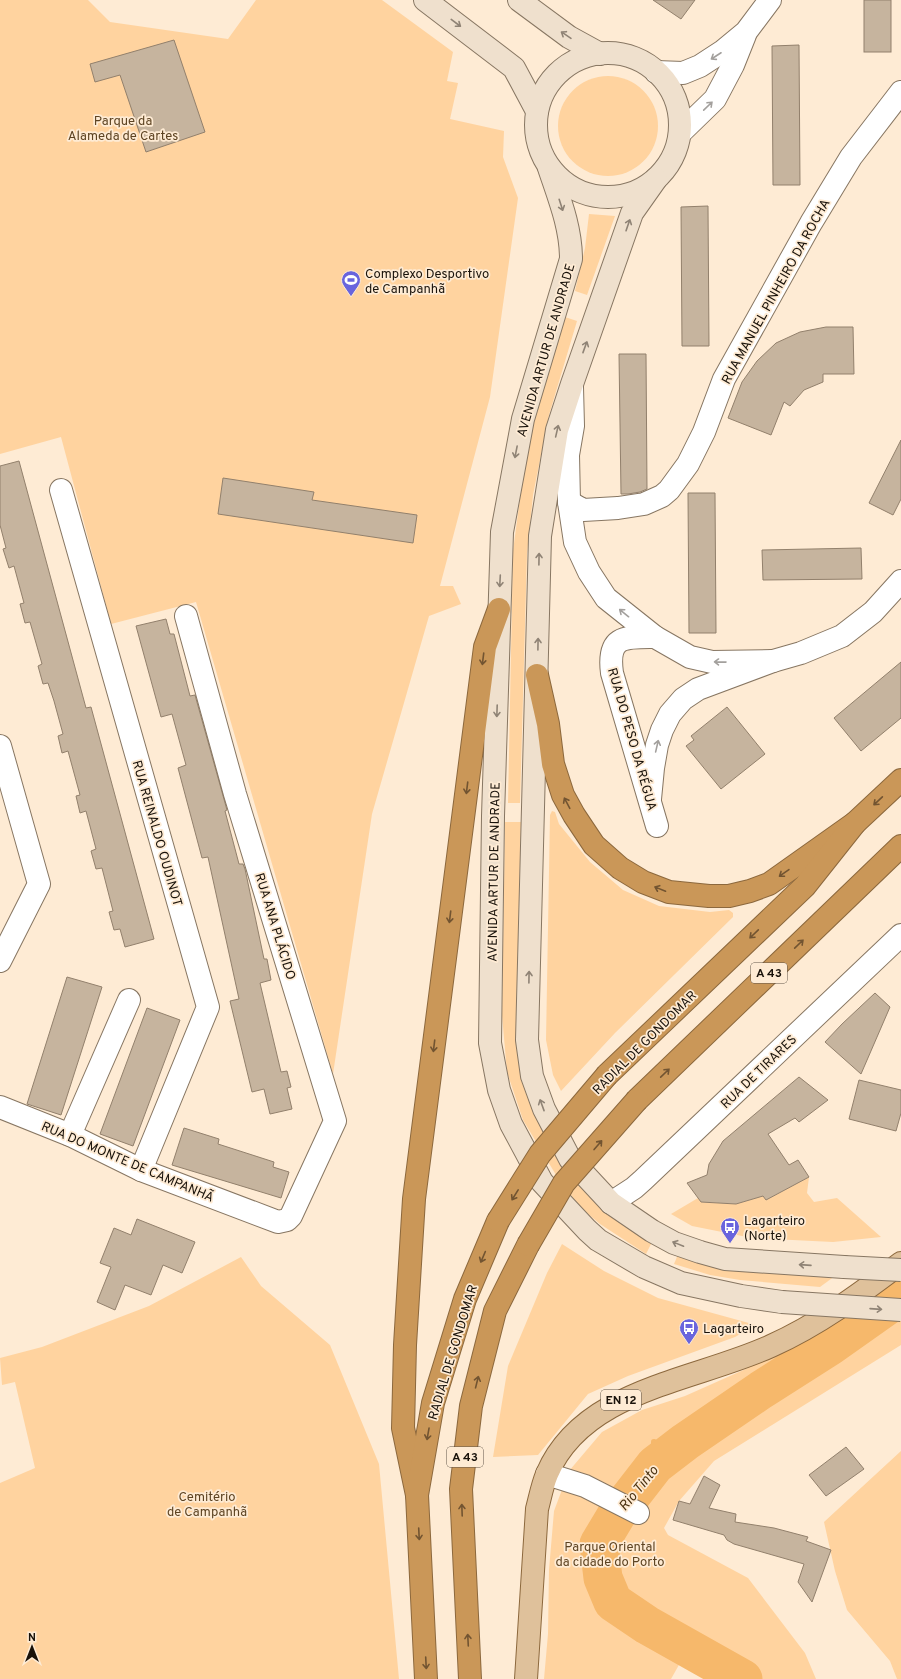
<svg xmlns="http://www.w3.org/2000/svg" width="901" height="1679" viewBox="0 0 901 1679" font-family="Overpass,sans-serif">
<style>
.green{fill:#ffd39f}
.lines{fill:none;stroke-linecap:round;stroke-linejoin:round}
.stream{stroke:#f6b86b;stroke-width:6}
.river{stroke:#f6b86b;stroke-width:39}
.building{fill:#c6b49e;stroke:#92806c}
.minor-casing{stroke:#877662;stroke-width:24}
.secondary-casing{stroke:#877662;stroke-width:24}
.primary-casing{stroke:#8c683d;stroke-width:24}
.motorway-casing{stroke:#8c683d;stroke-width:24}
.minor{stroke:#fff;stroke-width:22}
.secondary{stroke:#efe0cd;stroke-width:22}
.primary{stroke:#dfc19b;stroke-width:22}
.motorway{stroke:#ca9758;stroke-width:22}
.secondary-bridge-casing{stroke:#877662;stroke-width:24;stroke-linecap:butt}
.motorway-bridge-casing{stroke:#8c683d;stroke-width:24;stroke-linecap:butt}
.secondary-bridge{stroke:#efe0cd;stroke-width:22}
.motorway-bridge{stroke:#ca9758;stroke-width:22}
.oneway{stroke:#8f8375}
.oneway2{stroke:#a3a09d}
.oneway3{stroke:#725431}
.labels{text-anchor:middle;stroke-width:3.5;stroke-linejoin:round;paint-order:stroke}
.shield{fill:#feebd4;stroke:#5e5347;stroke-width:1}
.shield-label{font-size:12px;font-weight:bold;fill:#19120a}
.park-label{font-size:13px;fill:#5d4322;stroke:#feebd4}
.poi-label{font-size:13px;fill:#19120a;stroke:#feebd4;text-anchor:start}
.street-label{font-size:13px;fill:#19120a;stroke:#feebd4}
.water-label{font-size:14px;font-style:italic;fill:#4c3312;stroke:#feebd4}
</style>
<rect width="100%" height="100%" fill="#feebd4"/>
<g class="green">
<polygon points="0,0 88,0 110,22 228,39 256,0 382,0 453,52 447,81 458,83 450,119 504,131 503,157 518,198 490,397 440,586 453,586 461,604 429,616 372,814 333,1074 196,602 111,624 61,437 0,454"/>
<circle cx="608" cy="126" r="50"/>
<polygon points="589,214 615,216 587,295 575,291 585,248"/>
<polygon points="565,317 577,321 549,415 533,495 527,554 520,803 508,803 513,551 521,491 537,405"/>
<polygon points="552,811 555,812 559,824 590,862 623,890 659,906 710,912 729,910 733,913 733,917 615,1033 561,1091 553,1075 546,1040 550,815"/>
<polygon points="505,822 521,822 516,1022 519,1057 527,1092 653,1240 646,1254 600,1224 581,1208 559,1180 523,1120 507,1072 502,1015"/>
<polygon points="809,1177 807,1193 814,1202 837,1198 881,1237 833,1242 752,1238 692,1226 671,1214 698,1198 701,1202 736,1204 763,1196 766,1200"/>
<polygon points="562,1244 604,1271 658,1298 756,1325 735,1337 628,1376 588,1394 538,1455 493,1457 508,1366 547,1273"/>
<polygon points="679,1252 839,1273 820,1287 740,1280 710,1275 674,1264"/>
<polygon points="241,1257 261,1286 330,1345 379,1464 399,1679 0,1679 0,1483 35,1468 15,1382 2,1385 0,1358 42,1347 149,1306"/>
<polygon points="901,1279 901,1345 714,1461 679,1501 664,1528 668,1535 748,1578 805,1653 816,1679 708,1679 693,1669 680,1663 671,1679 544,1679 548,1634 549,1570 554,1511 569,1471 602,1432 642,1410 685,1396 748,1368"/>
<polygon points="901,1451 901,1679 897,1679 890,1661 847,1610 835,1571 824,1522"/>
</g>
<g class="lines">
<polyline class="stream" points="654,1442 655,1465"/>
<polyline class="river" points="743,1679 647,1625 613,1602 603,1578 599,1544 617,1514 655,1465 685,1442 761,1390 830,1346 901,1296"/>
</g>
<g class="building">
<polygon points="653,0 695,0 681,19"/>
<rect x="864" y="0" width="27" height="52"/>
<polygon points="174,40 205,132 146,152 120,75 95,82 90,64"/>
<polygon points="799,45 800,185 773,185 772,46"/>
<polygon points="708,206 709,346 682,346 681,207"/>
<polygon points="826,327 853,327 854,374 823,374 823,382 804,390 790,406 784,402 771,435 728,418 742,382 757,361 776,343 800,332"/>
<polygon points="619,354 646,354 647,489 640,492 628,494 621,494"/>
<polygon points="901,440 901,499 893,515 869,503"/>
<polygon points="19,461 86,708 91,707 154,939 125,947 120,929 114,930 109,912 113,911 102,868 96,869 91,851 96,849 86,811 80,813 76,796 80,795 68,751 62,753 58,736 63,734 54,701 48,683 43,684 38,666 42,664 30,622 25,623 20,604 24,603 14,566 9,568 3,549 6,548 0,525 0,466"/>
<polygon points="223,478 314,492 312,500 417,515 413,543 218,514"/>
<polygon points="688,493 715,493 716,633 689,633"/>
<polygon points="861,548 862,579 763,580 762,550"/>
<polygon points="166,619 170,634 174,634 190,696 195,695 227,810 225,811 239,864 243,864 245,869 264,959 267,959 271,980 260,983 281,1072 287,1071 291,1087 287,1088 292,1109 270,1114 264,1089 252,1092 230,1001 239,999 208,857 202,858 178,768 186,765 172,714 161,717 136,626"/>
<polygon points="901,662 901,718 861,751 834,718"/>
<polygon points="727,707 765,754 721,789 686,746 694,740 691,736"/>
<polygon points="67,977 102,987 61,1115 27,1104"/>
<polygon points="875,993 890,1007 861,1074 825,1042 842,1024"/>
<polygon points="147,1008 180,1020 133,1146 100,1134"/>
<polygon points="799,1077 828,1100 799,1122 795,1118 768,1134 789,1165 798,1160 809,1177 766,1200 763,1196 736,1204 701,1202 687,1183 707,1175 709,1164 723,1141"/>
<polygon points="859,1080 901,1090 901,1113 896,1131 849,1119"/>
<polygon points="184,1128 219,1139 218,1144 274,1162 273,1167 289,1172 281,1198 172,1165"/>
<polygon points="137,1219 195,1242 182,1273 163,1265 151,1295 125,1285 115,1310 97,1302 111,1267 100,1263 114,1228 131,1235"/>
<polygon points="846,1447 864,1469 826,1496 809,1475"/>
<polygon points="704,1476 720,1485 709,1508 736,1514 735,1522 774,1528 808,1537 806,1541 831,1550 812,1602 798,1582 804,1564 734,1544 727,1540 724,1535 673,1520 679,1501 690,1504"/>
</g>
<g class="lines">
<g class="minor-casing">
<g id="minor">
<polyline points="656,72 683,73 700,66 723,51 746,32 770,0"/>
<polyline points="680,133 715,99 733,65 745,35"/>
<polyline points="572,387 573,426 568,455 569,502 575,542 589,572 606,598 655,637 690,657 712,662 773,661"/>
<polyline points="61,490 208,1007 141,1170"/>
<polyline points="569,502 583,510 618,508 644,504 662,496 669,490 688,464 704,432 724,379 811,223 851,157 901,92"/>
<path d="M655,637c-30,0 -48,-2 -43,36l45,153"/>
<polyline points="0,746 39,884 0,961"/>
<polyline points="650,799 653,768 657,745 662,730 670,714 683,699 698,689 773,661 801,653 842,636 873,612 901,581"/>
<polyline points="0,1107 70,1135 141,1170 278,1222 287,1220 291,1216 335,1121 235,794 186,616"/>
<polyline points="70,1135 129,1000"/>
<polyline points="611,1203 634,1188 643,1180 901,935"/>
<polyline points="547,1474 585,1486 638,1513"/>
</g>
</g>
<g class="secondary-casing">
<g id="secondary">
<polyline points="425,0 514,68 537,111"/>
<polyline points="519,0 569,37 600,54"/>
<circle cx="608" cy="125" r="72"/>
<path d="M549,168c10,30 22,59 22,91l-48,160 -21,113 -9,284 -3,227 9,47 12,34 31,58 45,48 11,10 46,27 37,16 60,13 41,6"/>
<polyline points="656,179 632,213 572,384 557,430 540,536 527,1040 532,1076 544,1109 570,1159 611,1203 652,1231 674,1243 700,1252 725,1259 844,1267"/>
</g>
</g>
<g class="primary-casing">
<path id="primary" d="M526,1679l11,-170c3,-11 5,-23 10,-35 36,-85 148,-93 224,-128 47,-21 89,-52 130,-83"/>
</g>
<g class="motorway-casing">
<g id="motorway">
<polyline points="537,675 548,724 553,764 563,795 574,815 594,845 620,868 643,882 669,892 709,896 729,896 750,891 769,884 855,823"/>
<polyline points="607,1075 805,886 855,823 901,780"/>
<polyline points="637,1100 901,846"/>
<polyline points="417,1495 403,1428 405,1345 414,1199 485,647 499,609"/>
<polyline points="426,1679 417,1495 433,1403 465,1299 498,1221"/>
<polyline points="470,1679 461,1489 471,1406 495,1311 528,1245"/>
</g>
</g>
<use href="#minor" class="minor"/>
<use href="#secondary" class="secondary"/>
<use href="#primary" class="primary"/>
<use href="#motorway" class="motorway"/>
<g class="secondary-bridge-casing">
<g id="secondary-bridge">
<polyline points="844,1267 901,1270"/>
<polyline points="782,1302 901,1310"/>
</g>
</g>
<g class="motorway-bridge-casing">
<g id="motorway-bridge">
<polyline points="498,1221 540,1154 607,1075"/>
<polyline points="528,1245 564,1183 637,1100"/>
</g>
</g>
<use href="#secondary-bridge" class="secondary-bridge"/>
<use href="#motorway-bridge" class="motorway-bridge"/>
</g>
<defs><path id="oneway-shaft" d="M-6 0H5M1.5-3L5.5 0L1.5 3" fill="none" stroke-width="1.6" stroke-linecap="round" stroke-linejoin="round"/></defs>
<g class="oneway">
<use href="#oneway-shaft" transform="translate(456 23) rotate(37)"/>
<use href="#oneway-shaft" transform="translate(566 35) rotate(-146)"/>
<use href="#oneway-shaft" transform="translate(561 205) rotate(72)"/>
<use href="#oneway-shaft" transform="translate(628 225) rotate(-71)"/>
<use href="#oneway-shaft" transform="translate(585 347) rotate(-70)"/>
<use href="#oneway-shaft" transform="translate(557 431) rotate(-77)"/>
<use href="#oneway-shaft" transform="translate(516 452) rotate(101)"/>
<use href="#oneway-shaft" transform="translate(539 559) rotate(-89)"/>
<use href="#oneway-shaft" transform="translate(500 581) rotate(93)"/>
<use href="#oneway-shaft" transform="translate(538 644) rotate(-89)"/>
<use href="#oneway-shaft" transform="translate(497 711) rotate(92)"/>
<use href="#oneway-shaft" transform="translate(529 977) rotate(-89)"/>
<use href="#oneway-shaft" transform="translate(542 1105) rotate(-110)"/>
<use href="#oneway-shaft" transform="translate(678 1244) rotate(-158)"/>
<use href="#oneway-shaft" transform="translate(805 1265) rotate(-176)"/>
<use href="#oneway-shaft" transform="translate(876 1309) rotate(4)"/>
</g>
<g class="oneway2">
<use href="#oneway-shaft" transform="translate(716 56) rotate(147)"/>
<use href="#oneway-shaft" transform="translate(708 106) rotate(-44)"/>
<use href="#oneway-shaft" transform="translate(624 613) rotate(-141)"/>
<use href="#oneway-shaft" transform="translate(720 662) rotate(-179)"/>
<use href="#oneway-shaft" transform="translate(657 746) rotate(-77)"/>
</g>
<g class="oneway3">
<use href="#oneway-shaft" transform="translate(483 659) rotate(97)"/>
<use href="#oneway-shaft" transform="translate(467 788) rotate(97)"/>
<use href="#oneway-shaft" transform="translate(878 801) rotate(137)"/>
<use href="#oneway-shaft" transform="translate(567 803) rotate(-118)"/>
<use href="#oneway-shaft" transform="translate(784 873) rotate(145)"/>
<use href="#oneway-shaft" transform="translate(660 889) rotate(-158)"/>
<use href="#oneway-shaft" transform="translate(450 917) rotate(97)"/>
<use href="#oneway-shaft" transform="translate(754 934) rotate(136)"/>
<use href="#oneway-shaft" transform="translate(799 944) rotate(-44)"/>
<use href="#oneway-shaft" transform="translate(434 1046) rotate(97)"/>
<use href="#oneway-shaft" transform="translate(665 1073) rotate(-44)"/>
<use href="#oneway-shaft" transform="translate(598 1145) rotate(-49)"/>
<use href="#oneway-shaft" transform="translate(515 1195) rotate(122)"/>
<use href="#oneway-shaft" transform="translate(483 1257) rotate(113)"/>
<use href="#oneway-shaft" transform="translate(477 1382) rotate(-76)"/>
<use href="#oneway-shaft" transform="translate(428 1434) rotate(100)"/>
<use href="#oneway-shaft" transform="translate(462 1510) rotate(-92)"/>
<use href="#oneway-shaft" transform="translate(419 1534) rotate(87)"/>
<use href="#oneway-shaft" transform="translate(468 1640) rotate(-93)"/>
<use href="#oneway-shaft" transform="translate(426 1663) rotate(87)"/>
</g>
<defs>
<g id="stadium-pin" transform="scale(1)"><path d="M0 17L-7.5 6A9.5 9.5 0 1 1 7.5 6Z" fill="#6964dd" stroke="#feebd4"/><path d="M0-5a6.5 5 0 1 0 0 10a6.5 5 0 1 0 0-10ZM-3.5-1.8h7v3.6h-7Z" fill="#fff"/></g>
<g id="bus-pin" transform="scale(1)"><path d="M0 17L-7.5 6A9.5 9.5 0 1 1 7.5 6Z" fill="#6964dd" stroke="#feebd4"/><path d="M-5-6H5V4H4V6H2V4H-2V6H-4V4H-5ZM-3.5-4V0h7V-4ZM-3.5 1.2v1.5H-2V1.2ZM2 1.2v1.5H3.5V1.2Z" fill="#fff"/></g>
</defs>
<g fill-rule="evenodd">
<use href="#stadium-pin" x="351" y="280"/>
<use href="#bus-pin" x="730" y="1227"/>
<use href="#bus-pin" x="689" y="1328"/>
</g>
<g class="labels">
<g class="shield">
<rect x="751" y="963" width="36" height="20" rx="3"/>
<rect x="601" y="1390" width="40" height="20" rx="3"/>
<rect x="447" y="1447" width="36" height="20" rx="3"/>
</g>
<g class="shield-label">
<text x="769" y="977">A 43</text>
<text x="621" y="1404">EN 12</text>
<text x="465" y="1461">A 43</text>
</g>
<g class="park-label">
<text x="123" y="125">Parque da<tspan x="123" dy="15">Alameda de Cartes</tspan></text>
<text x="207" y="1501">Cemitério<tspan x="207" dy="15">de Campanhã</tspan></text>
<text x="610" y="1551">Parque Oriental<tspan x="610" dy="15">da cidade do Porto</tspan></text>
</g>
<g class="poi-label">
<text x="365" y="278">Complexo Desportivo<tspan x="365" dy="15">de Campanhã</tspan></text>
<text x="744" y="1225">Lagarteiro<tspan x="744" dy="15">(Norte)</tspan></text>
<text x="703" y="1333">Lagarteiro</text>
</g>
<g class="street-label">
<text transform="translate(775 291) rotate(-61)" y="5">RUA MANUEL PINHEIRO DA ROCHA</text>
<text transform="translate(545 350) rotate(-74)" y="5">AVENIDA ARTUR DE ANDRADE</text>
<text transform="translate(633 739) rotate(74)" y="5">RUA DO PESO DA RÉGUA</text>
<text transform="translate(158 833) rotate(74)" y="5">RUA REINALDO OUDINOT</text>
<text transform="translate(493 872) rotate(-89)" y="5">AVENIDA ARTUR DE ANDRADE</text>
<text transform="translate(276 926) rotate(73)" y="5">RUA ANA PLÁCIDO</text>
<text transform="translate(644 1042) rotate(-45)" y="5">RADIAL DE GONDOMAR</text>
<text transform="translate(758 1071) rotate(-44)" y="5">RUA DE TIRARES</text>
<text transform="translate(128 1161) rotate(23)" y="5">RUA DO MONTE DE CAMPANHÃ</text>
<text transform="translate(452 1352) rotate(-73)" y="5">RADIAL DE GONDOMAR</text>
</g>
<g class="water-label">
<text transform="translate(638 1488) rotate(-51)" y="5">Rio Tinto</text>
</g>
</g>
<g transform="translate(32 1647)" stroke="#feebd4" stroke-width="3" paint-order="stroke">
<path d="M0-3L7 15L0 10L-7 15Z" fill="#19120a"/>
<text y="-6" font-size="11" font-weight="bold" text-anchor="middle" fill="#19120a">N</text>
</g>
</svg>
